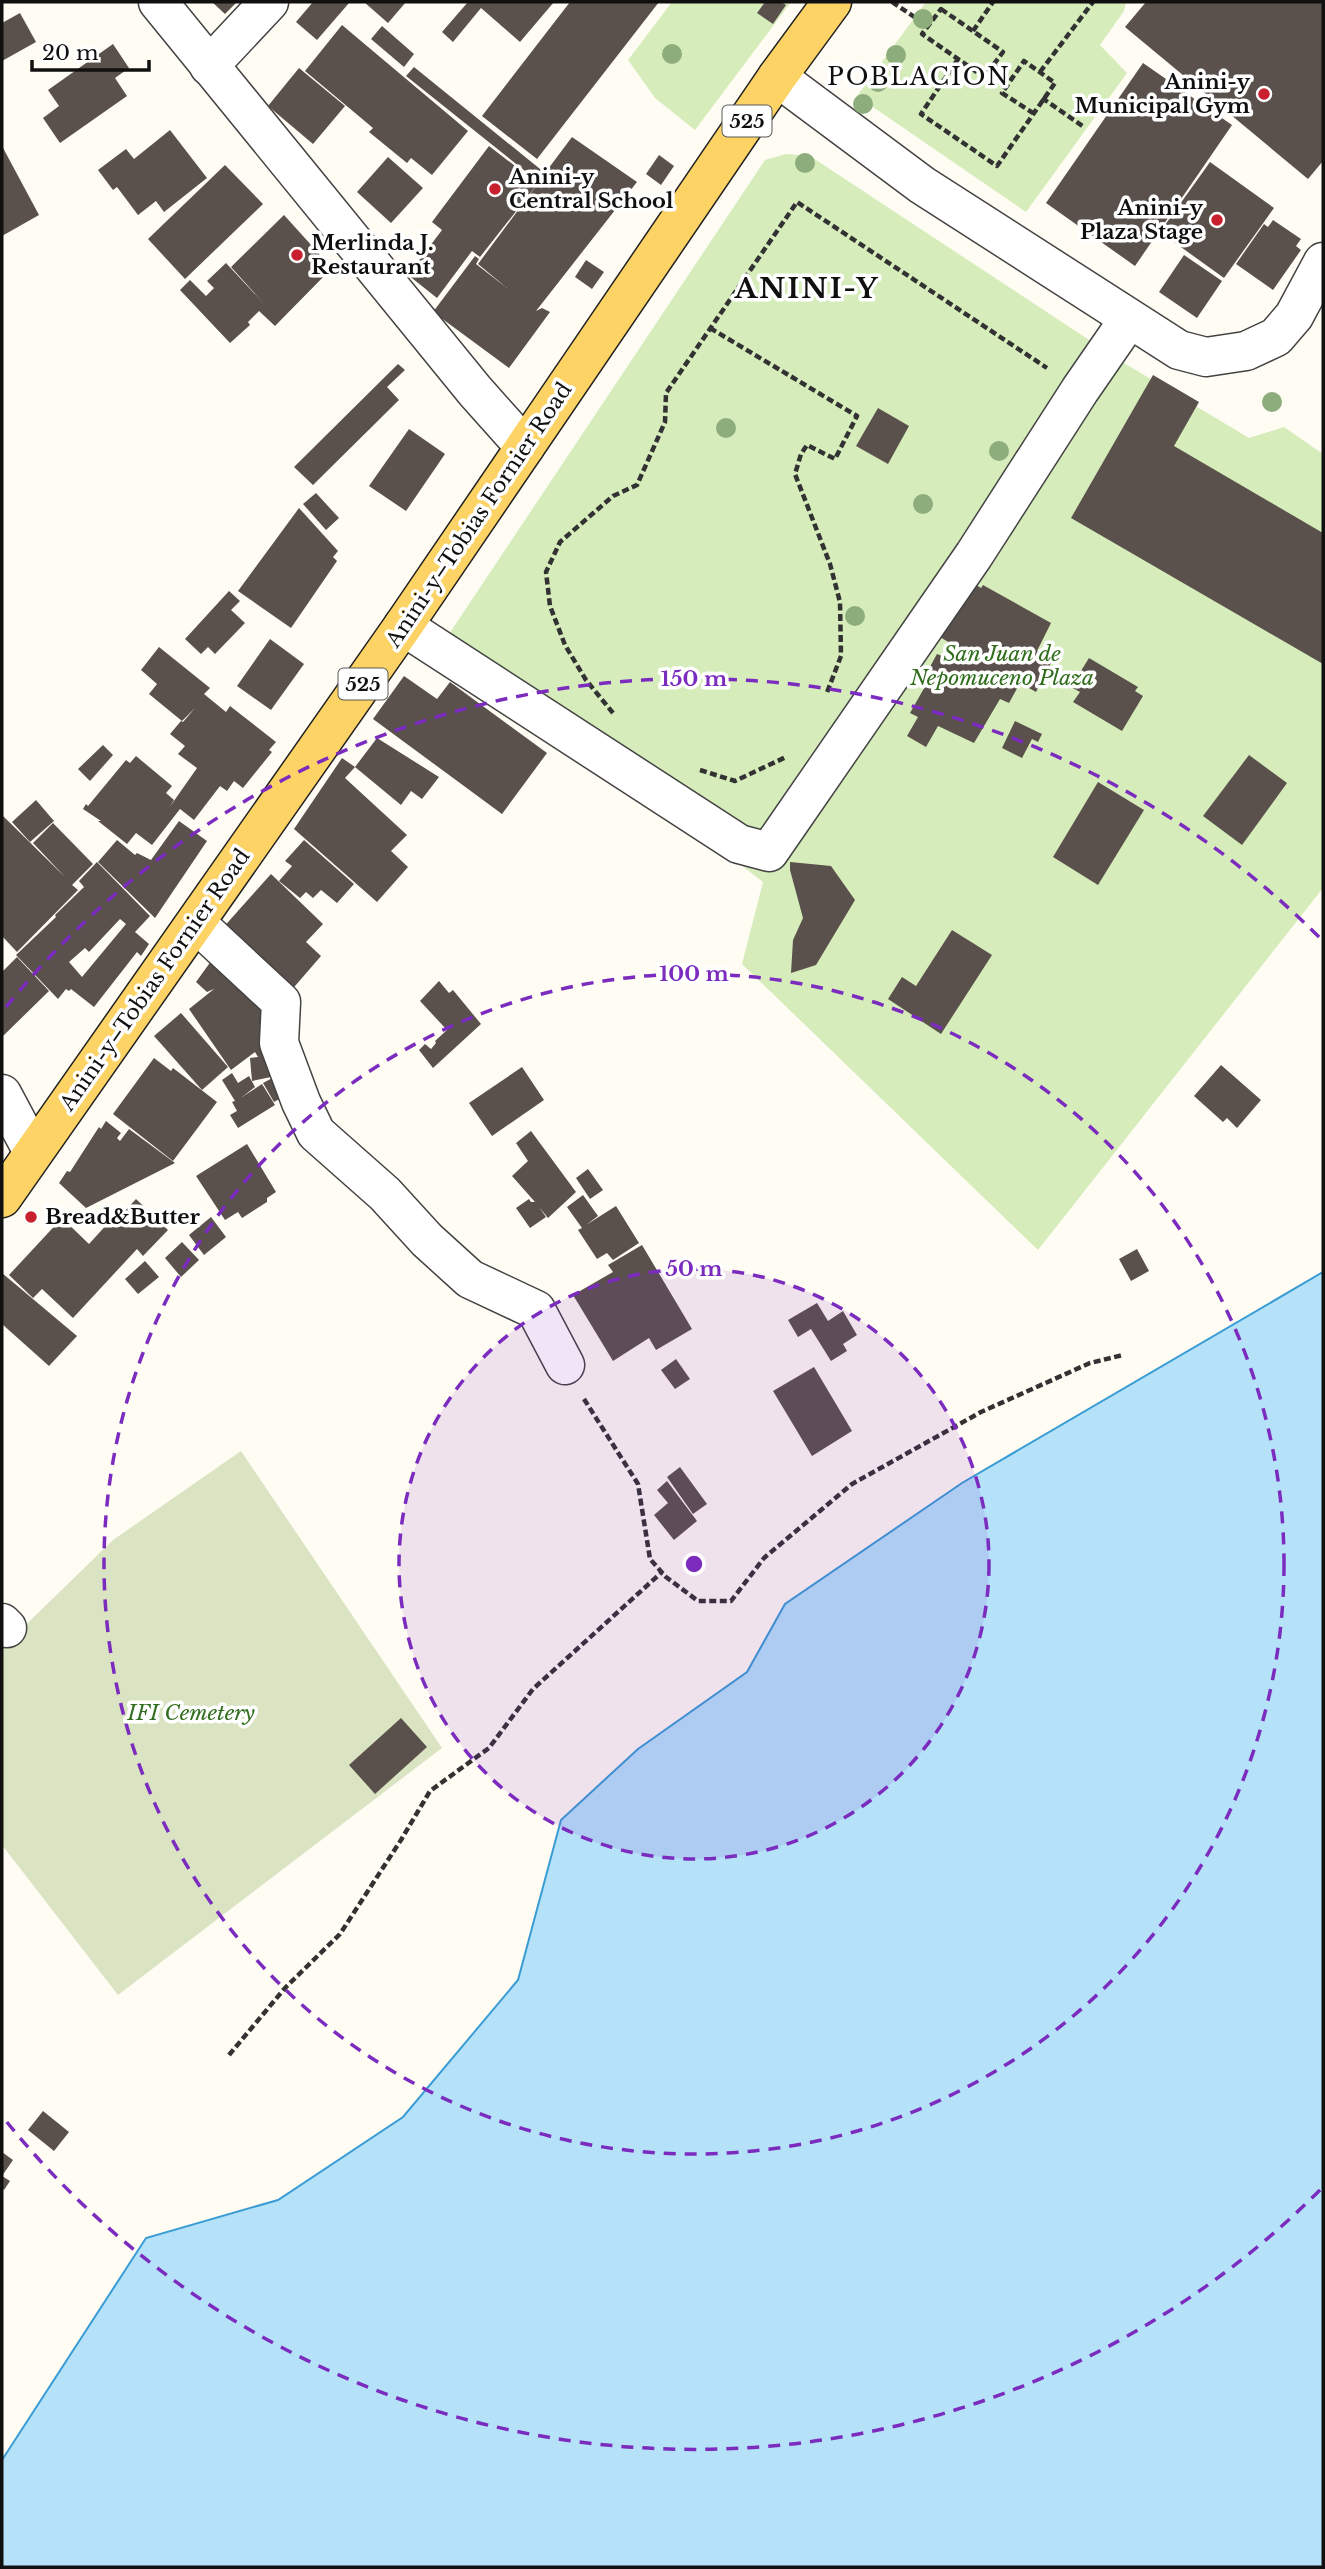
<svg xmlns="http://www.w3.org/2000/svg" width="1325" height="2569" viewBox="0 0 1325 2569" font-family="'Libre Baskerville',serif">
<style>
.green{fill:#d6ecba}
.cemetery{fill:#dae4c2}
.water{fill:#b6e2f9;stroke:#399cd4;stroke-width:2}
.building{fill:#5a514c;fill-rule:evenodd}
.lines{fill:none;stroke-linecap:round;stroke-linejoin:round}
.minor-casing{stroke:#434343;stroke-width:41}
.major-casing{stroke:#212121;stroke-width:41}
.path{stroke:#323232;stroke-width:4.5;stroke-dasharray:7 3.5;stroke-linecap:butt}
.minor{stroke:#fff;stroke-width:38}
.major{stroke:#fed365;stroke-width:38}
.tree{fill:#8dad7d}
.ring{fill:none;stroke:#7b2cbf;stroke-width:3.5;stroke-dasharray:12 9}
.poi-dot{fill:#c9202e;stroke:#fff;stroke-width:2.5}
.labels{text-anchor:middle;stroke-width:7;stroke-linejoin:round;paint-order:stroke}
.shield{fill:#fff;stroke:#585858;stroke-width:2}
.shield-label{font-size:19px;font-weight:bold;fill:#101010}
.poi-label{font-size:21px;font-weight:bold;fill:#101010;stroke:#fff;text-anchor:start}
.street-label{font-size:21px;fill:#101010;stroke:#fff}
.park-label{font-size:21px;font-style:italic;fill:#306d1c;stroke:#fff}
.quarter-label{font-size:24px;letter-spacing:2px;fill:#101010;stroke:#fff}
.district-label{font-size:28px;font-weight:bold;letter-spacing:2px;fill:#101010;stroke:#fff}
.centre{fill:#7b2cbf;stroke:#fff;stroke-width:3.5}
.ring-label{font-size:21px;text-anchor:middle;font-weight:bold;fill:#7b2cbf;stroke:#fff;stroke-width:7;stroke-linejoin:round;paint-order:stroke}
</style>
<rect width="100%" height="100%" fill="#fffcf4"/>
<g class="green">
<polygon points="672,2 791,2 695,130 655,98 628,60"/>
<polygon points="926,2 1126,2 1124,11 1100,45 1127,73 1026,212 857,96"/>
<polygon points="786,154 810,156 1124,363 1249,438 1284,427 1323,454 1323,888 1038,1250 742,964 763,882 447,637 765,160"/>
</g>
<polygon class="cemetery" points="241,1451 442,1748 118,1995 2,1845 2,1648 113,1540"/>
<polygon class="water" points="1323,1272 1323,2567 2,2567 2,2460 146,2238 278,2200 403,2117 518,1980 561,1820 638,1749 747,1672 785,1604 962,1483"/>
<g class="building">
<polygon points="212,2 237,2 225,14"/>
<polygon points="313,2 349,3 317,40 296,22"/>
<polygon points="364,2 406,2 388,23"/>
<polygon points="468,2 554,2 520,42 481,8 453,42 442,32"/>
<polygon points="570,2 659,2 537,159 482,116"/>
<polygon points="765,2 781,2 786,5 773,24 757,13"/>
<polygon points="1146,2 1323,2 1323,161 1308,179 1125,27"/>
<polygon points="20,13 36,42 2,61 2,23"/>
<polygon points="342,25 468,131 432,175 411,158 407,163 369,132 373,128 305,71"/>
<polygon points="382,26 414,54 404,67 371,39"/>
<polygon points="113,44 129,68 115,78 127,96 60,143 43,118 59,106 48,90"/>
<polygon points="1143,63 1232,125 1135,266 1046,203"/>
<polygon points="414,67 545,173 572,137 637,182 536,311 542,308 550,312 509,368 433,312 475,256 479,259 476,264 507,288 478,264 539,182 480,257 472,251 437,298 408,275 442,230 432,222 489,146 528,176 509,203 530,175 406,76"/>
<polygon points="299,68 345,106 313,144 268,106"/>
<polygon points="170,130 207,178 164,212 156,201 138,215 117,187 113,190 98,170 126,149 134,159"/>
<polygon points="2,146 39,215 2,236"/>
<polygon points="659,155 674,166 661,185 646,174"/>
<polygon points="388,157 423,188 391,223 357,192"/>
<polygon points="1210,162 1274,208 1224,278 1160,232"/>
<polygon points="225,165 263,204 185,279 148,239"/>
<polygon points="284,215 332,268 275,326 259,311 248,322 250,325 230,343 180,290 190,280 206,296 214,288 207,281 226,263 266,306 231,267"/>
<polygon points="1273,220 1301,239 1296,246 1301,250 1273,290 1236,264 1264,224 1268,227"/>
<polygon points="1184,255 1222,281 1197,318 1159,292"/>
<polygon points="586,260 604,272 592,289 575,277"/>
<polygon points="398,364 405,370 387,387 399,400 313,485 294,467"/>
<polygon points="1153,375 1199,402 1174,446 1323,533 1323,664 1071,518"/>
<polygon points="878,408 909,426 888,464 856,446"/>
<polygon points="409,429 445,454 406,511 369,486"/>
<polygon points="316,493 339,518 326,530 303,504"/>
<polygon points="299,508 338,551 333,557 337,561 291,628 238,591"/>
<polygon points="971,582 981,588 983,585 1051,623 1037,651 1053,659 1036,692 1020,683 1009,703 1000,699 974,743 938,726 926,747 907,736 918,717 910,713 931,676 926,674 937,654 942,656 950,643 935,634"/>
<polygon points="229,591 240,601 231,610 245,623 215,654 208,647 201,654 185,639"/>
<polygon points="270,639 304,664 271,710 237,686"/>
<polygon points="159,647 210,688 204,694 226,712 230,706 276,742 269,750 272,752 243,788 234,781 227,791 220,786 194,820 180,809 152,845 136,833 127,844 98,821 101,821 83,809 86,804 88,806 126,760 130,763 136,756 172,786 166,793 174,800 169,808 197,768 178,754 185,746 170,734 181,721 183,722 195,708 182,721 149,694 157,684 141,670"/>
<polygon points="1089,658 1138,687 1135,691 1143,696 1122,731 1073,702 1080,692 1071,687"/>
<polygon points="404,676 437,699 450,682 547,753 502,814 373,719"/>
<polygon points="1015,721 1042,734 1038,742 1032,739 1022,758 1002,748"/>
<polygon points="377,738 439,777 422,799 411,791 401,805 355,767"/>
<polygon points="103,745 113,755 90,781 78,769"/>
<polygon points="1249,755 1287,783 1242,845 1203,816"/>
<polygon points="342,758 355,767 345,778 407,835 391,851 408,867 377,902 294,829"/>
<polygon points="1098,782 1144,810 1098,885 1053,857"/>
<polygon points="36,800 54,821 30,842 12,822"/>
<polygon points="2,815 65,877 33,843 53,823 93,864 72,885 78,890 17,952 2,936"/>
<polygon points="179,821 207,841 155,918 98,862 117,840 135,855 137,853 151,860"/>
<polygon points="304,840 354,884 337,903 321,890 313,898 306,892 300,898 279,881 292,866 285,861"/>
<path d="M97,862l53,54 -15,16 14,12 -8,12 -4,-4 -43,55 -23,-18 -2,2 -3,-2 -8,10 -42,-44 40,-38 -1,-2 29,-28 -5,-6zM120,919l6,5 -44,53 -13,-15 16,-14 4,4z"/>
<polygon points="790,862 831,866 855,900 816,965 791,973 793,940 803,918 790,870"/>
<polygon points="271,874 323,924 306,942 321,956 289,993 221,930"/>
<polygon points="952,930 992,955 941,1034 888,999 902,977 916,986"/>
<polygon points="17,957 49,991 2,1037 2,972"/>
<polygon points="214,957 270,1015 276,1076 252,1081 250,1058 258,1057 255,1052 231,1070 189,1009 214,989 207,992 196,982"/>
<polygon points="439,981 449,993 453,990 481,1024 433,1068 419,1050 425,1044 431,1049 436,1043 435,1041 447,1030 420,1001"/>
<polygon points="181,1013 228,1067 202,1090 154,1036"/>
<polygon points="154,1058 171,1071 173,1068 217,1102 173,1161 113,1114"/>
<polygon points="1221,1065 1261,1100 1237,1128 1227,1118 1223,1122 1194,1096"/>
<polygon points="522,1067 544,1100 492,1136 469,1103"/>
<polygon points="232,1073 238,1083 249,1076 255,1087 242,1097 262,1084 275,1105 238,1128 230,1115 237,1111 232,1102 235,1101 222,1080"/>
<polygon points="278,1075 288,1094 274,1102 263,1083"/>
<polygon points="106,1121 121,1133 117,1138 120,1141 129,1129 175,1163 86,1208 59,1183 67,1171 70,1172 99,1127 101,1129"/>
<polygon points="531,1131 576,1192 548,1218 539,1207 546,1217 530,1228 516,1208 529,1199 531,1202 535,1202 512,1176 528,1161 516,1143"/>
<polygon points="247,1144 276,1192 267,1198 267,1202 242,1218 238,1212 225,1220 196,1176"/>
<polygon points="588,1169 603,1190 590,1199 576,1178"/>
<polygon points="583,1195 598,1216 586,1225 616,1206 639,1243 613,1260 607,1253 597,1259 578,1230 582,1228 567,1207"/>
<polygon points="136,1199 168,1230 143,1256 137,1249 73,1318 42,1289 33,1298 9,1275 62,1218 89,1244 109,1222 112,1225"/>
<polygon points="211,1217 226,1237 204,1255 189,1235"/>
<polygon points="182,1242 199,1260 181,1277 165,1258"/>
<polygon points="642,1245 692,1329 656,1350 649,1338 613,1361 573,1295 613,1272 608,1265"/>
<polygon points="1137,1249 1149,1271 1131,1281 1119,1259"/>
<polygon points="145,1261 159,1277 138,1294 125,1279"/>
<polygon points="2,1273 77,1336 49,1366 2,1324"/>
<polygon points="817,1303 828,1321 843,1311 857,1335 843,1344 847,1351 831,1361 811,1329 798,1337 788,1320"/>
<polygon points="676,1359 690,1379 675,1389 661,1370"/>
<polygon points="814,1367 852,1431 812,1456 773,1391"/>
<polygon points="680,1467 707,1504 693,1514 667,1477"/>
<polygon points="667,1481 697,1521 674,1540 654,1515 668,1503 657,1490"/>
<polygon points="401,1718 427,1747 375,1794 349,1765"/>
<polygon points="43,2111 69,2132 54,2151 28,2130"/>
<polygon points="2,2152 13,2160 2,2176 10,2181 4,2190 2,2188"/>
</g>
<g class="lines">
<g class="minor-casing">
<g id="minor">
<polyline points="158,2 475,391 525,447"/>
<polyline points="209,66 269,2"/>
<polyline points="777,77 922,185 1179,350 1206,357 1246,351 1276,337 1294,316 1323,262"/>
<polyline points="403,626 739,844 769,852 974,555 1080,390 1129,319"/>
<polyline points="196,923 281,1002 279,1043 301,1102 316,1133 385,1194 427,1240 470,1279 536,1310 565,1365"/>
<polyline points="2,1094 33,1152"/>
<polyline points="2,1623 7,1628"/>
</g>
</g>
<g class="major-casing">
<polyline id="major" points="2,1198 403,626 777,77 832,2"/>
</g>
<g class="path">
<polyline points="892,2 928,26"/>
<polygon points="941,9 1003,52 984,77 922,34"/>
<polyline points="973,31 993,2"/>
<polyline points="958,59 921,114 997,166 1055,83 1024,61 1002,93 1033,113"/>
<polyline points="993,65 1013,79"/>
<polyline points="1040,72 1093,2"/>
<polyline points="1042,98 1084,127"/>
<polyline points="710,328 857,416 835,459 807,445 801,454 795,474 830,564 840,602 841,656 826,695"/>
<polyline points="613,713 586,680 565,645 550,606 546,572 560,542 613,496 637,485 665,422 666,393 797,202 1047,368"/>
<polyline points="700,770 735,781 786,757"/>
<polyline points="584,1399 638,1484 650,1559 666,1577 698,1601 731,1601 764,1558 852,1484 981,1412 1090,1363 1123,1355"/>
<polyline points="229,2055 285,1988 340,1934 401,1840 430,1791 489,1748 533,1689 662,1572"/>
</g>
<use href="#minor" class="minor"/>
<use href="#major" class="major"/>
</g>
<g class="tree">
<circle cx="923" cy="19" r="10"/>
<circle cx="672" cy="54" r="10"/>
<circle cx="896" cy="55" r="10"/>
<circle cx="878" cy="82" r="10"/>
<circle cx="863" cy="104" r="10"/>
<circle cx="805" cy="163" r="10"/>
<circle cx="1272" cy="402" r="10"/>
<circle cx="726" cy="428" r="10"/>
<circle cx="999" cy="451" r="10"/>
<circle cx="923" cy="504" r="10"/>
<circle cx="855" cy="616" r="10"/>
</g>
<circle cx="694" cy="1564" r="295" fill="#7b2cbf" fill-opacity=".12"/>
<g class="ring">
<circle cx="694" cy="1564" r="295"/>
<circle cx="694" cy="1564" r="590"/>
<path d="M1320 2190A885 885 0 0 1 6 2121M6 1007A885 885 0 0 1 1320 938"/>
</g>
<g class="poi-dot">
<circle cx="1264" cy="94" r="7"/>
<circle cx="495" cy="189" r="7"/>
<circle cx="1217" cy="220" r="7"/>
<circle cx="297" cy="255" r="7"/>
<circle cx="31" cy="1217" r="7"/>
</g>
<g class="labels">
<g class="shield">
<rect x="722.5" y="105.5" width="49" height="31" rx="5"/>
<rect x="338.5" y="668.5" width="49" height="31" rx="5"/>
</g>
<g class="shield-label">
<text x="747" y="128">525</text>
<text x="363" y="691">525</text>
</g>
<g class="poi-label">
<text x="1250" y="89" text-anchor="end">Anini-y<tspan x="1250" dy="24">Municipal Gym</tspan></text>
<text x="509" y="184">Anini-y<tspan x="509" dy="24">Central School</tspan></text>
<text x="1203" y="215" text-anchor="end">Anini-y<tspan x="1203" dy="24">Plaza Stage</tspan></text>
<text x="311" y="250">Merlinda J.<tspan x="311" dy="24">Restaurant</tspan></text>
<text x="45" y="1224">Bread&amp;Butter</text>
</g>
<g class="street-label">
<text transform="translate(479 515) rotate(-56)" y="7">Anini-y–Tobias Fornier Road</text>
<text transform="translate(155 980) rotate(-55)" y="7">Anini-y–Tobias Fornier Road</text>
</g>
<g class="park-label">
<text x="1002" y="661">San Juan de<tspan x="1002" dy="24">Nepomuceno Plaza</tspan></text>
<text x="191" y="1720">IFI Cemetery</text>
</g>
<g class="quarter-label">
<text x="919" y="85">POBLACION</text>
</g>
<g class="district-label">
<text x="807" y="298">ANINI-Y</text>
</g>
</g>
<circle cx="694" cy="1564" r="10" class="centre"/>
<g class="ring-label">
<text x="694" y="686">150 m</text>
<text x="694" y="981">100 m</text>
<text x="694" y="1276">50 m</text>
</g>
<rect width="1325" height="2569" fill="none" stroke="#101010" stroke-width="7"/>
<path d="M32 60v10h117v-10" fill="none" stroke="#101010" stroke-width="3.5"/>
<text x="42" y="60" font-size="21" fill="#101010" stroke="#ffffff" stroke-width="5" paint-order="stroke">20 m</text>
</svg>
